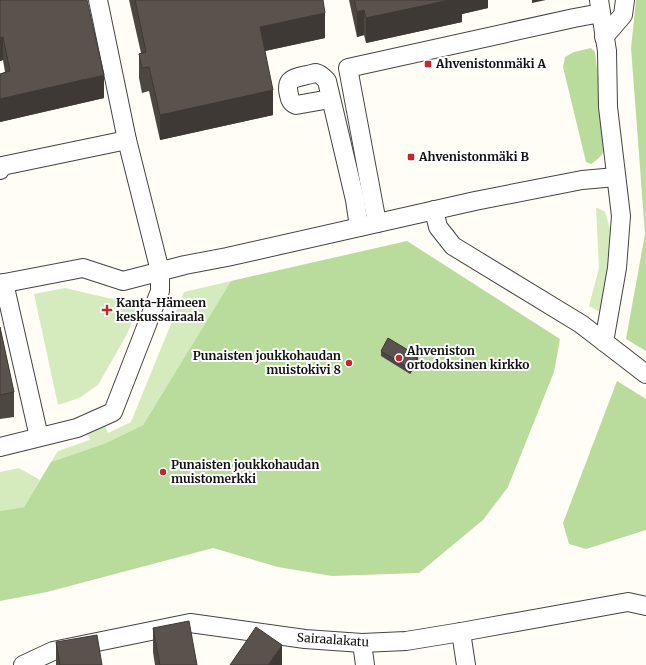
<svg xmlns="http://www.w3.org/2000/svg" width="646" height="665" viewBox="0 0 646 665" font-family="Merriweather,serif">
<style>
.green{fill:#d5ebbd}
.forest{fill:#b9dc9c}
.lines{fill:none;stroke-linecap:round;stroke-linejoin:round}
.minor-casing{stroke:#444;stroke-width:20}
.minor{stroke:#fff;stroke-width:18}
.wall{fill:#4d4742}
.shaded-wall{fill:#3f3936}
.building{fill:#5a524d;stroke:#3f3936}
.poi-dot{fill:#c4262e;stroke:#fff;stroke-width:1.5}
.labels{text-anchor:middle;stroke-width:4;stroke-linejoin:round;paint-order:stroke}
.poi-label{font-size:12px;font-weight:bold;fill:#111;stroke:#fff;text-anchor:start}
.street-label{font-size:12px;fill:#111;stroke:#fff}
</style>
<rect width="100%" height="100%" fill="#fffdf5"/>
<g class="green">
<polygon points="596,208 598,208 605,212 611,232 608,268 600,312 589,306 599,268"/>
<polygon points="231,281 143,425 106,443 51,462 58,451 90,440 86,431 104,423 108,433 131,422 184,292"/>
<polygon points="65,288 108,298 140,303 127,334 98,385 79,398 58,405 34,294"/>
<polygon points="19,468 40,480 24,507 0,511 0,472"/>
</g>
<g class="forest">
<polygon points="636,0 646,0 646,351 626,339 645,234 631,48"/>
<path d="M591,48l4,4 11,92c-2,10 -6,14 -15,20l-5,-2 -23,-95 2,-10 9,-5z"/>
<polygon points="407,241 560,339 554,372 508,487 483,520 419,573 332,576 278,567 213,548 47,592 0,601 0,511 24,507 51,462 106,443 143,425 231,281"/>
<polygon points="617,381 646,399 646,530 586,549 569,544 563,523"/>
</g>
<g class="lines">
<g class="minor-casing">
<g id="minor">
<polyline points="599,0 607,51 608,107 621,216 617,268 604,342"/>
<polyline points="604,37 623,15 625,0"/>
<path d="M330,99l-34,6c-5,-2 -6,-5 -7,-10 -4,-16 4,-17 18,-20 2,0 7,-2 9,-2 5,1 8,5 11,8l28,119 4,27"/>
<polyline points="0,170 2,166 127,140"/>
<polyline points="434,210 438,227 453,246 581,324 646,374"/>
<polyline points="377,223 348,68 574,18 601,13"/>
<polyline points="4,283 39,437"/>
<polyline points="0,284 83,268 123,281 185,265 227,257 475,201 582,180 616,177"/>
<polyline points="0,447 77,428 113,412 160,291 160,271 127,140 98,0"/>
<polyline points="461,632 466,665"/>
<polyline points="362,643 365,665"/>
<polyline points="23,665 53,651 190,623 305,639 362,643 406,641 461,632 628,602 646,606"/>
</g>
</g>
<use href="#minor" class="minor"/>
</g>
<g class="wall">
<polygon points="0,0 104,98 0,122 0,74 5,72 3,60 0,61"/>
<polygon points="129,0 323,0 325,38 265,51 273,115 160,140 149,91 142,93 139,78 139,54 141,53"/>
<polygon points="349,0 488,0 488,8 462,14 462,22 366,43 364,35 357,37"/>
<polygon points="0,327 14,392 14,417 0,419"/>
<polygon points="381,351 418,361 410,374 381,356"/>
<polygon points="153,628 197,665 155,665 153,652"/>
<polygon points="56,642 102,665 56,665"/>
</g>
<g class="shaded-wall">
<polygon points="450,0 488,0 488,8 462,14 462,22 366,43 366,18"/>
<polygon points="532,0 546,0 532,3"/>
<polygon points="364,10 364,35 357,37 357,12"/>
<polygon points="325,13 325,38 260,52 260,27"/>
<polygon points="3,37 3,60 0,61 0,38"/>
<polygon points="104,75 104,98 0,122 0,99"/>
<polygon points="273,90 273,115 160,140 160,115"/>
<polygon points="418,356 418,361 410,374 410,369"/>
<polygon points="282,645 282,665 268,665"/>
</g>
<g class="building">
<polygon points="0,0 87,0 104,75 0,99 0,74 10,71 3,37 0,38"/>
<polygon points="135,0 323,0 325,13 260,27 273,90 160,115 149,67 142,68 139,54 146,52"/>
<polygon points="354,0 450,0 366,18 364,10 357,12"/>
<polygon points="0,327 14,392 0,395"/>
<polygon points="388,338 418,356 410,369 381,351"/>
<polygon points="189,621 197,665 160,665 153,628"/>
<polygon points="256,627 282,645 268,665 230,665"/>
<polygon points="97,635 102,665 60,665 56,642"/>
</g>
<g class="poi-dot">
<rect x="424" y="60" width="8" height="8" rx="2"/>
<rect x="407" y="153" width="8" height="8" rx="2"/>
<path d="M105 304h4v4h4v4h-4v4h-4v-4h-4v-4h4z"/>
<circle cx="399" cy="358" r="4"/>
<circle cx="349" cy="363" r="4"/>
<circle cx="163" cy="472" r="4"/>
</g>
<g class="labels">
<g class="poi-label">
<text x="436" y="68">Ahvenistonmäki A</text>
<text x="419" y="161">Ahvenistonmäki B</text>
<text x="116" y="307">Kanta-Hämeen<tspan x="116" dy="14">keskussairaala</tspan></text>
<text x="407" y="355">Ahveniston<tspan x="407" dy="14">ortodoksinen kirkko</tspan></text>
<text x="341" y="360" text-anchor="end">Punaisten joukkohaudan<tspan x="341" dy="14">muistokivi 8</tspan></text>
<text x="171" y="469">Punaisten joukkohaudan<tspan x="171" dy="14">muistomerkki</tspan></text>
</g>
<g class="street-label">
<text transform="translate(333 640) rotate(4)" y="4">Sairaalakatu</text>
</g>
</g>
</svg>
